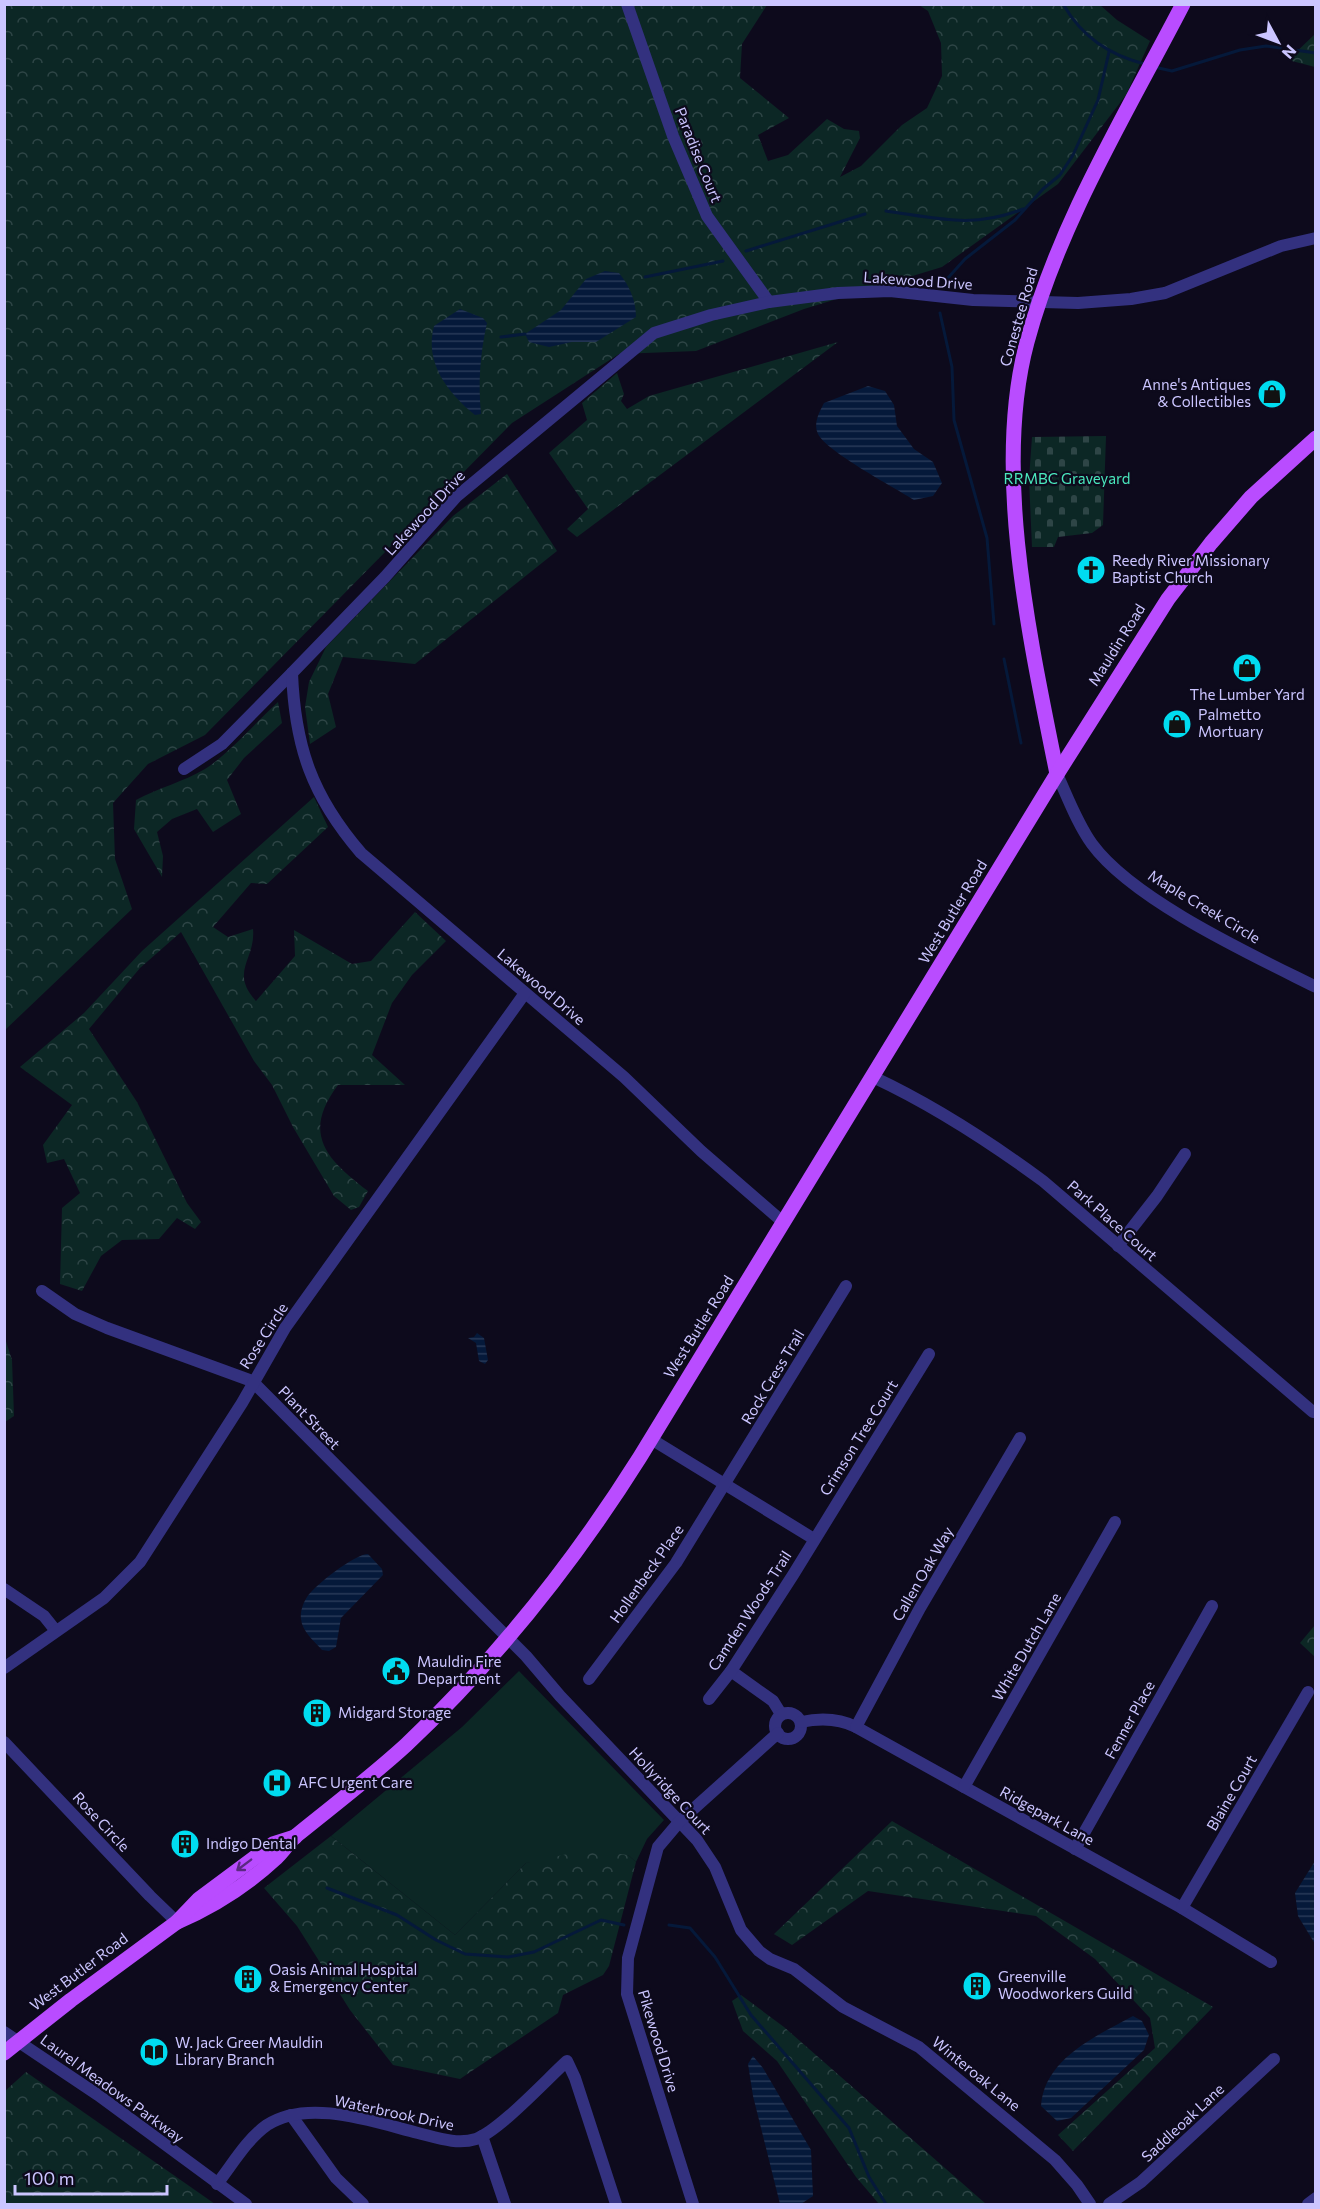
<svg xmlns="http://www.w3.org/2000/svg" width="1320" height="2209" viewBox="0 0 1320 2209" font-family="Commissioner,sans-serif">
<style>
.green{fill:#0c2725}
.forest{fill:url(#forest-crowns)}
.cemetery{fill:url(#cemetery-stones)}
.water{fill:url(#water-rules)}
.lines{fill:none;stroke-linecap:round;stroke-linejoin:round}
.stream{stroke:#05193a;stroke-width:3}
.minor{stroke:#33317f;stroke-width:12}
.major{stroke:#b94cff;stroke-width:15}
.oneway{stroke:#5a2882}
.labels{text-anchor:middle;stroke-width:4.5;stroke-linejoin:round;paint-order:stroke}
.street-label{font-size:15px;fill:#cbc5ff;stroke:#0d0a1c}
.poi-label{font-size:15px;fill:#cbc5ff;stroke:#0d0a1c;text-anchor:start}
.park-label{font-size:15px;fill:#4ae7bd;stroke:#0d0a1c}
</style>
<defs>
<pattern id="forest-crowns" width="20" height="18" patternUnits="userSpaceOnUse" patternTransform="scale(1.5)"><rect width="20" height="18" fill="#0c2725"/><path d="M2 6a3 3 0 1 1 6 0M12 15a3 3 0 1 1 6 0" fill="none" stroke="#2e4546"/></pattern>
<pattern id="cemetery-stones" width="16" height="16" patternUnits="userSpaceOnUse" patternTransform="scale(1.5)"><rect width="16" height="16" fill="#0c2725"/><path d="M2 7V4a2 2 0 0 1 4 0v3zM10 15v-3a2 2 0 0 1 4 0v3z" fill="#2e4546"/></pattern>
<pattern id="water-rules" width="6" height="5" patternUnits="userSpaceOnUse" patternTransform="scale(1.5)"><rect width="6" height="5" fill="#05193a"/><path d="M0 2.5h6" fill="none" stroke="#283958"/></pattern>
</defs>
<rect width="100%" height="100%" fill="#0d0a1c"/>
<polygon class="green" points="519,1671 664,1820 647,1839 636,1862 628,1855 526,1863 455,1935 331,1836 462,1727"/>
<g class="forest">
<polygon points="5,5 767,5 742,44 740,78 789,118 758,135 768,161 788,155 827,119 844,129 859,131 860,138 840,177 861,166 902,125 927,108 942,76 941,43 928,11 919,5 1100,5 1117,20 1150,41 1126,95 1058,184 942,267 804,309 696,351 619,354 512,423 205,735 148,764 113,803 115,859 132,909 5,1030"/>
<polygon points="1315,34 1315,67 1288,60"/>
<polygon points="838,342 577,537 567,529 588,509 549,453 587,420 582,403 617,373 624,394 621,401 627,409 649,396"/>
<polygon points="507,474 557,551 415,664 343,657 328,694 336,727 310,744 305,707 309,682 326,647 453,516"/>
<path d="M278,702l4,21 -38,35 -17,22 14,34 -28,18 -16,-23 -25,10 -15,13 6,24 -1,21 -28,-48 2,-29c22,-12 47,-18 69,-31 25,-16 51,-47 73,-67z"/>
<path d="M314,797l14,30 -61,57 -16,-1 -38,44 15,10 25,-8c3,31 -24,42 3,72l39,-45 -1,-26 58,34 19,-3 44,-49 31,29 -34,34 -20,28 -20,52 33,30h-67c-37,49 -11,75 30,106l-9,16 -8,3 -17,-14 -41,-69 -21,-42 -18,-24 -73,-129 -41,36 -51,61 48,73 50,101 14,19 -6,7 -18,-11 -18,21 -37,1 -21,16 -19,35 -22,-7 2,-76 18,-15 -16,-34 -17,4 -4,-18 29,-40 -52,-38 64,-54 58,-62z"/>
<polygon points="4,1335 12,1360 14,1416 5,1422"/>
<polygon points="1315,1625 1315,1657 1300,1643"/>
<polygon points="892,1821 1213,2007 1073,2151 1058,2135 1155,2048 1150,2018 1095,1959 1036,1916 868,1891 792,1945 774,1934"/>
<polygon points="331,1836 455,1935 526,1863 586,1850 628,1855 636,1862 609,1966 603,1975 563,1995 558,2013 460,2079 393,2065 350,2010 297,1926 264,1888"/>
<polygon points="741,1995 784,2027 986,2204 879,2204 856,2177 777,2061 743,2031 732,2001"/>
<polygon points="26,2072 215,2204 5,2204 5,2091"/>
</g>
<polygon class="cemetery" points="1106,436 1103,525 1092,533 1058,537 1054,547 1032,547 1029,479 1032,437"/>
<g class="water">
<path d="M605,271l14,2c10,12 17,27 17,44l-40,25h-24l-23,5 -20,-5 -4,-8 36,-24 25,-31z"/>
<path d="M460,309l23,9 4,5c-7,31 -9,59 -6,91l-6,1c-27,-22 -51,-52 -41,-89z"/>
<path d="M868,386l17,5 9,14 3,21 17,23 19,13 9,21 -9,13 -19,4c-20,-13 -87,-48 -96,-66 -5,-11 1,-21 6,-31z"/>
<polygon points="477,1333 484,1338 488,1360 485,1364 479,1361 476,1343 468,1338 474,1337"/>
<path d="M368,1554l14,15 1,6 -42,43 -5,29 -7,4 -7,-1c-8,-9 -20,-19 -21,-31 -1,-7 2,-16 6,-22 8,-12 48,-43 61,-43z"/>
<polygon points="1315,1861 1315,1944 1298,1916 1295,1893"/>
<path d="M1133,2016l9,5 7,14 -5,15 -73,68 -14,3 -16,-15c3,-47 55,-70 92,-90z"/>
<polygon points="753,2056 763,2068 811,2150 813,2196 801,2204 780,2204 753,2096 748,2064"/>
</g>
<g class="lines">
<g class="stream">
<path d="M1063,4c19,33 46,51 82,60"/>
<polyline points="1154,67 1172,71 1240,50 1266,46 1316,53"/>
<path d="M886,211c51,7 87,18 137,-2"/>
<polyline points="746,251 865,214"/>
<polyline points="645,277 723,261"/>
<polyline points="947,279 965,259 1015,220 1043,189 1060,175 1073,155 1098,100 1109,52"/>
<polyline points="940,313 952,367 954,420 987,538 994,624"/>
<polyline points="501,337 525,334"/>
<polyline points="1004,659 1021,743"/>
<polyline points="327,1888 397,1915 436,1940 465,1954 508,1957 534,1952 601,1920 624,1925"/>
<polyline points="669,1925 690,1928 715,1957 751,2015 849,2128 869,2177 886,2204"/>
</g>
<g class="minor">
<polyline points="627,4 673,136 707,216 769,302"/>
<polyline points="184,769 222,744 292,673"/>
<path d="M1057,774c11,24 20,49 35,70 41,56 160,111 224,143"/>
<path d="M873,1077c60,28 117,65 170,104l270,231"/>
<path d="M784,1223l-83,-72 -77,-74 -263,-224c-49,-57 -66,-106 -69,-180l93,-96 71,-80 198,-164 57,-18 58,-13 69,-9 52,-2 83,9 105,3 53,-4 34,-6 116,-47 35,-8"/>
<polyline points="1118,1246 1157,1196 1185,1154"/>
<polyline points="42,1291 75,1314 107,1328 252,1381 526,1656 560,1696 697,1840 715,1867 741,1930 759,1951 770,1959 794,1969 843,2007 919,2047 1055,2160 1077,2185 1090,2204"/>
<polyline points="651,1439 814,1539"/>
<polyline points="4,1589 44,1616 56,1631"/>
<polyline points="4,1668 104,1598 140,1562 242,1403 285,1328 525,993"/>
<polyline points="731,1671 773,1701 781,1714"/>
<polyline points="589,1679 676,1563 846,1286"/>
<polyline points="709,1699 731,1671 793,1575 929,1354"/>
<circle cx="788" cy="1726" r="13"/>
<path d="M801,1722c19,-4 37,-4 55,5l326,181 89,54"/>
<polyline points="856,1727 920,1608 1020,1438"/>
<polyline points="4,1742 150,1896 177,1922"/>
<polyline points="964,1787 1115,1522"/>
<polyline points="1075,1849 1212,1606"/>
<polyline points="1182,1908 1308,1692"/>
<polyline points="4,2032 98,2095 246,2204"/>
<polyline points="291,2115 336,2178 363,2204"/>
<polyline points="482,2136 505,2204"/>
<path d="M217,2184c15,-19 30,-45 50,-59 41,-27 107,-3 151,8 20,5 39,12 58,6 24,-9 70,-59 91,-78l8,17 41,126"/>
<polyline points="693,2204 627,1994 628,1958 658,1847 680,1821 778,1733"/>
<polyline points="1109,2204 1141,2182 1274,2059"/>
<polyline points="1308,2204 1316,2198"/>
</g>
<g class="major">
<path d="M1057,774c-26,-130 -65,-302 -30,-432 32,-119 99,-228 156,-338"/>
<path d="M177,1922c35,-15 71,-38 99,-64 8,-7 13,-17 21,-23 37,-30 74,-58 109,-90 91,-86 168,-183 234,-288l417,-683 111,-175 43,-56 40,-46 65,-59"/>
<polyline points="4,2053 71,2000 177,1922 199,1899 273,1844 295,1837"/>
</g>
</g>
<defs><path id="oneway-shaft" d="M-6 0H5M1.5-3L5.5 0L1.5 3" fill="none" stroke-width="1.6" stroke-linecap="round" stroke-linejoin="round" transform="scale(1.5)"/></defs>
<use class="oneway" href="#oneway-shaft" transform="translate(244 1865) rotate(143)"/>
<defs>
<g id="shop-disc" transform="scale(1.5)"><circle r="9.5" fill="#00dcf0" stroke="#0d0a1c"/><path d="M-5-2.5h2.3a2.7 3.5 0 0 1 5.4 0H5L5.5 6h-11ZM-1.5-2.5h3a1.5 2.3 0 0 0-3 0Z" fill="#111"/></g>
<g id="church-disc" transform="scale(1.5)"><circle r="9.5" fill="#00dcf0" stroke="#0d0a1c"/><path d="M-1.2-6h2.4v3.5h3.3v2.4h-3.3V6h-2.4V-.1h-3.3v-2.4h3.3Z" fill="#111"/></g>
<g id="civic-disc" transform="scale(1.5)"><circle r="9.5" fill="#00dcf0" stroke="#0d0a1c"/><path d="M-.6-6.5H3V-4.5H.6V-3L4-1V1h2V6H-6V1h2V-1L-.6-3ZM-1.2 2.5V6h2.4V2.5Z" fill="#111"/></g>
<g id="building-disc" transform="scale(1.5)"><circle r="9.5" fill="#00dcf0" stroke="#0d0a1c"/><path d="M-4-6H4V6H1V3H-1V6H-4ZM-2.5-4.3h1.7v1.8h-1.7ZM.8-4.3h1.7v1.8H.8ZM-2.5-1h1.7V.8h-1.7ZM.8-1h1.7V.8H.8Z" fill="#111"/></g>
<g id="hospital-disc" transform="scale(1.5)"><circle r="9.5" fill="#00dcf0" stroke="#0d0a1c"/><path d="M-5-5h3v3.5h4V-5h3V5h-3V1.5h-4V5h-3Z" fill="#111"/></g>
<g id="library-disc" transform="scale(1.5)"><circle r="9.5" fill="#00dcf0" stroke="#0d0a1c"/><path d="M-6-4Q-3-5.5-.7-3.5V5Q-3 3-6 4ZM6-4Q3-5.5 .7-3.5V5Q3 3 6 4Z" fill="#111"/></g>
</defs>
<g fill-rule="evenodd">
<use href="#shop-disc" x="1272" y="394"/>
<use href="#church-disc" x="1091" y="570"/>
<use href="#shop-disc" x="1247" y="668"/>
<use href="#shop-disc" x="1177" y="724"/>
<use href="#civic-disc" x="396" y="1671"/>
<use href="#building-disc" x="317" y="1713"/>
<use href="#hospital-disc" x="277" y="1783"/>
<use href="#building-disc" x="185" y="1844"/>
<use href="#building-disc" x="248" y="1979"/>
<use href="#building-disc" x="977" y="1986"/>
<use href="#library-disc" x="154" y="2052"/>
</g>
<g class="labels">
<g class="street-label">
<text transform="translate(698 155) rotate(68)" y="5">Paradise Court</text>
<text transform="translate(918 281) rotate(4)" y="5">Lakewood Drive</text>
<text transform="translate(1019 317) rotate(-74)" y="5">Conestee Road</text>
<text transform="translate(425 513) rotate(-47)" y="5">Lakewood Drive</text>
<text transform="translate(1117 645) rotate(-58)" y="5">Mauldin Road</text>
<text transform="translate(1204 907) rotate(31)" y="5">Maple Creek Circle</text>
<text transform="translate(953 912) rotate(-59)" y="5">West Butler Road</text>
<text transform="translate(541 987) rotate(40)" y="5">Lakewood Drive</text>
<text transform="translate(1112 1221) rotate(41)" y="5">Park Place Court</text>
<text transform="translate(699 1327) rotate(-58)" y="5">West Butler Road</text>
<text transform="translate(264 1336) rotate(-57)" y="5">Rose Circle</text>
<text transform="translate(773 1377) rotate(-59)" y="5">Rock Cress Trail</text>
<text transform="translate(309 1418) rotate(46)" y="5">Plant Street</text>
<text transform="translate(859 1438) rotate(-58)" y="5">Crimson Tree Court</text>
<text transform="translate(647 1574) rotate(-55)" y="5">Hollenbeck Place</text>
<text transform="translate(923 1574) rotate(-60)" y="5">Callen Oak Way</text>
<text transform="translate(750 1611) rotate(-57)" y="5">Camden Woods Trail</text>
<text transform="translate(1027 1647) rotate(-60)" y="5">White Dutch Lane</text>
<text transform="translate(1130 1720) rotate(-61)" y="5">Fenner Place</text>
<text transform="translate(670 1791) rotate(47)" y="5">Hollyridge Court</text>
<text transform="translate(1232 1793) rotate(-60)" y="5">Blaine Court</text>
<text transform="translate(1047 1816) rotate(29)" y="5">Ridgepark Lane</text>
<text transform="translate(101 1822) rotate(47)" y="5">Rose Circle</text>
<text transform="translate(79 1972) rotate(-37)" y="5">West Butler Road</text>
<text transform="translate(658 2041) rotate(73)" y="5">Pikewood Drive</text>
<text transform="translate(976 2074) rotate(39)" y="5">Winteroak Lane</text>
<text transform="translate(112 2089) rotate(36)" y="5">Laurel Meadows Parkway</text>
<text transform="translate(394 2113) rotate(12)" y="5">Waterbrook Drive</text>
<text transform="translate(1183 2123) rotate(-43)" y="5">Saddleoak Lane</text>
</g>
<g class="poi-label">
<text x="1251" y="390" text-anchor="end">Anne's Antiques<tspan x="1251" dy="17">&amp; Collectibles</tspan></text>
<text x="1112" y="566">Reedy River Missionary<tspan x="1112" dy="17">Baptist Church</tspan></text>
<text x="1247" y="700" text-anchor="middle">The Lumber Yard</text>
<text x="1198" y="720">Palmetto<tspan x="1198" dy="17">Mortuary</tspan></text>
<text x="417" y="1667">Mauldin Fire<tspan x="417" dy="17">Department</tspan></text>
<text x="338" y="1718">Midgard Storage</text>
<text x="298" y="1788">AFC Urgent Care</text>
<text x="206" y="1849">Indigo Dental</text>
<text x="269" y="1975">Oasis Animal Hospital<tspan x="269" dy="17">&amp; Emergency Center</tspan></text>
<text x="998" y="1982">Greenville<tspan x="998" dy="17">Woodworkers Guild</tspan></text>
<text x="175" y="2048">W. Jack Greer Mauldin<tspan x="175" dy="17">Library Branch</tspan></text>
</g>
<g class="park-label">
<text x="1067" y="484">RRMBC Graveyard</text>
</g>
</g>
<rect width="1320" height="2209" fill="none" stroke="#cbc5ff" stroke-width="12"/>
<g transform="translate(1278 42) rotate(131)" stroke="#0d0a1c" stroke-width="4.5" paint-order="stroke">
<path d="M0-4.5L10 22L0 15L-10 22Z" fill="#cbc5ff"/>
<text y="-9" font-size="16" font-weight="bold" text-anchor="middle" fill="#cbc5ff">N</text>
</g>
<path d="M15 2185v9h152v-9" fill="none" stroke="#cbc5ff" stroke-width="3"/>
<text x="24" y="2185" font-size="18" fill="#cbc5ff" stroke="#0d0a1c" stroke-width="4.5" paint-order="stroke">100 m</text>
</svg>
